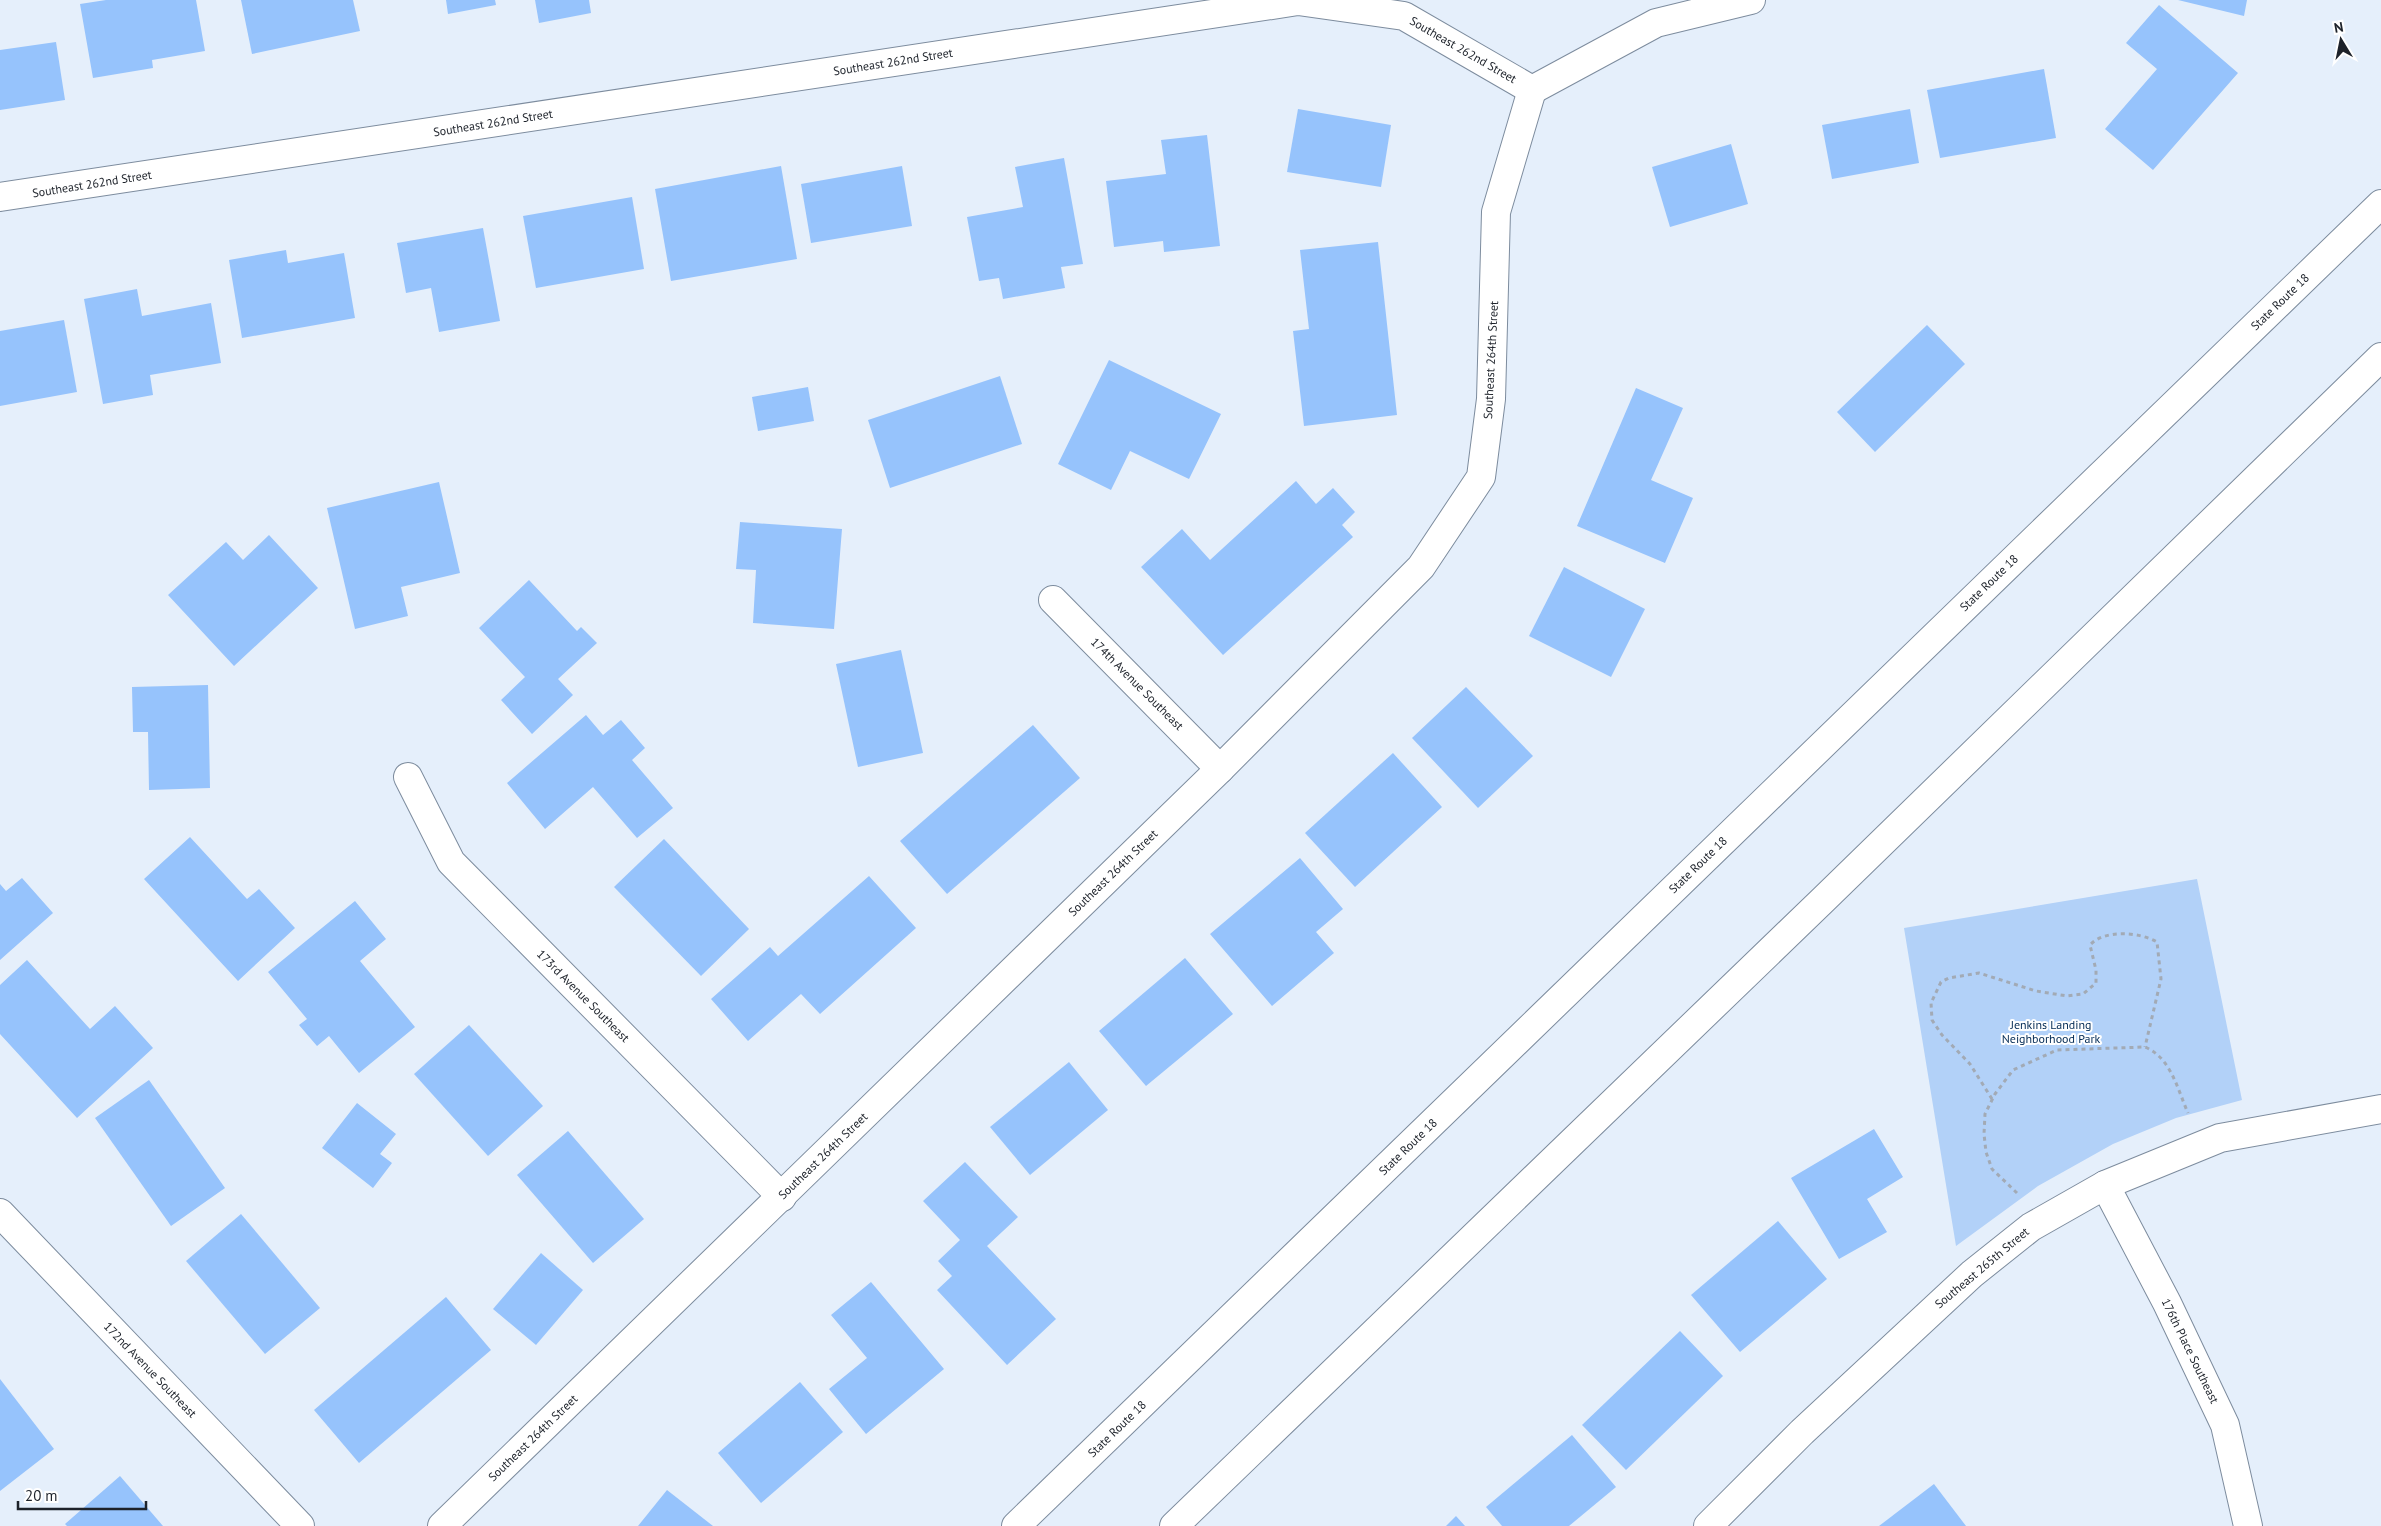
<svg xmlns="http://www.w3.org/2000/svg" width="2381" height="1526" viewBox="0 0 2381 1526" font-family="'PT Sans',sans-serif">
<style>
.green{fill:#b2d1f8}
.building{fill:#96c3fc}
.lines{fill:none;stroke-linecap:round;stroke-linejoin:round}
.minor-casing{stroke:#7d8c9e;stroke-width:30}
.highway-casing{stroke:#7d8c9e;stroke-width:30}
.path{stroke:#a2aab5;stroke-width:3;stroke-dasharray:4 4;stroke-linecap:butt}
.minor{stroke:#fff;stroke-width:28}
.highway{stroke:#fff;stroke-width:28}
.labels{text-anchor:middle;stroke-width:4;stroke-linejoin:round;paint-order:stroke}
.street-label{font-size:12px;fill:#1d222a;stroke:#fff}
.park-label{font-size:12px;fill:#022a54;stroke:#fff}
</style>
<rect width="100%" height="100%" fill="#e5effb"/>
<polygon class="green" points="2197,879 2242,1100 2176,1118 2113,1144 2038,1186 1956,1246 1904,928"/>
<g class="building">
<polygon points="106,0 196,0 205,51 152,60 153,68 93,78 80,4"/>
<polygon points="241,0 353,0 360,31 252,54"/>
<polygon points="446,0 495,0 496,5 448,14"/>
<polygon points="535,0 589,0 591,13 539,23"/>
<polygon points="2178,0 2247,0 2244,16"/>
<polygon points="2159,5 2238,73 2153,170 2105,129 2157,69 2126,43"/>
<polygon points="56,42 65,100 0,110 0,50"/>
<polygon points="2044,69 2056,138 1940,158 1927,90"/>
<polygon points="1298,109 1391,125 1381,187 1287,172"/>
<polygon points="1910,109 1919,163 1832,179 1822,125"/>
<polygon points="1207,135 1220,246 1164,252 1163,241 1114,247 1106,181 1166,174 1161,140"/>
<polygon points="1731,144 1748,204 1670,227 1652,167"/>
<polygon points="1064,158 1083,264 1061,267 1065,288 1003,299 999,278 979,281 967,217 1023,207 1015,167"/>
<polygon points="781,166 797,259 671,281 655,189"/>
<polygon points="902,166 912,226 811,243 801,184"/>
<polygon points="632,197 644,269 536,288 523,216"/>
<polygon points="483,228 500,321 439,332 431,288 406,293 397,243"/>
<polygon points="1378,242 1397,415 1304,426 1293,331 1309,329 1300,250"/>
<polygon points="286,250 288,263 344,253 355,318 242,338 229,260"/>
<polygon points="137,289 142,316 211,303 221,363 150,375 153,395 103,404 84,299"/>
<polygon points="64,320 77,392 0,406 0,331"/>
<polygon points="1927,325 1965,364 1875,452 1837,412"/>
<polygon points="1109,360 1221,414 1189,479 1130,451 1111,490 1058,464"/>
<polygon points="1000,376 1022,444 890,488 868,420"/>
<polygon points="808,387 814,421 758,431 752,397"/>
<polygon points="1636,388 1683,408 1651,480 1693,498 1665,563 1577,526"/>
<polygon points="1296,481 1316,504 1333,488 1355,512 1342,525 1353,537 1223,655 1141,567 1182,529 1210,560"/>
<polygon points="439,482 460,573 401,587 408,616 355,629 327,508"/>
<polygon points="740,522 842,529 834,629 753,623 756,570 736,569"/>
<polygon points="269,535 318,588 234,666 168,595 226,542 243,560"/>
<polygon points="1564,567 1645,609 1611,677 1529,636"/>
<polygon points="529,580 577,631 581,627 597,643 558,679 573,695 532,734 501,700 525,677 479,628"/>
<polygon points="901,650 923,753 858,767 836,664"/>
<polygon points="208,685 210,788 149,790 148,732 133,732 132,687"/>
<polygon points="1466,687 1533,756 1478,808 1412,738"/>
<polygon points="586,715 603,735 621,720 645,748 632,760 673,808 637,838 593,787 545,829 507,783"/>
<polygon points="1033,725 1080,778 947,894 900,841"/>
<polygon points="1393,753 1442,807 1355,887 1305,833"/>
<polygon points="190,837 247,899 259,889 295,928 238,981 144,879"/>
<polygon points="664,839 749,929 701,976 614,887"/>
<polygon points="1300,858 1343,909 1316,932 1334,953 1272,1006 1210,934"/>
<polygon points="869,876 916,928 820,1014 801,994 748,1041 711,999 770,947 778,956"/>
<polygon points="22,878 53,913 0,960 0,884 6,891"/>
<polygon points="355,901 386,939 360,961 415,1027 359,1073 329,1036 317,1046 299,1025 307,1019 268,972"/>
<polygon points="1185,958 1233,1014 1146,1086 1099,1031"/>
<polygon points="27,960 90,1029 115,1006 153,1048 77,1118 0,1034 0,985"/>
<polygon points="469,1025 543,1106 488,1156 414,1074"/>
<polygon points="1069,1062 1108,1110 1030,1175 990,1127"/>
<polygon points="149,1080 225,1188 171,1226 95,1118"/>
<polygon points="357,1103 396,1134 380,1154 392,1163 373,1188 322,1148"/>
<polygon points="1874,1129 1903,1177 1867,1199 1887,1232 1839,1259 1791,1178"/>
<polygon points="568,1131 644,1219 593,1263 517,1175"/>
<polygon points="965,1162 1018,1217 987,1246 1056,1319 1007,1365 937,1290 952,1276 938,1261 960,1240 923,1201"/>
<polygon points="241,1214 320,1308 265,1354 186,1261"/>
<polygon points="1778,1221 1827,1279 1740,1352 1691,1295"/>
<polygon points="541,1253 583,1290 536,1345 493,1309"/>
<polygon points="871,1282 944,1369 866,1434 829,1389 867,1358 831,1315"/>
<polygon points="446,1297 491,1350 359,1463 314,1410"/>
<polygon points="1680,1331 1723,1376 1626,1470 1582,1425"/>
<polygon points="0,1379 54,1449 0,1491"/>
<polygon points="800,1382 843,1432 761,1503 718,1453"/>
<polygon points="1572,1435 1616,1487 1569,1526 1502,1526 1486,1507"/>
<polygon points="120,1476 163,1526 67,1526 65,1524"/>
<polygon points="1934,1484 1966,1526 1879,1526"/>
<polygon points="667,1490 713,1526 638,1526"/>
<polygon points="1456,1516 1465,1526 1446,1526"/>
</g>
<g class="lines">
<g class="minor-casing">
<g id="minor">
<polyline points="1532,90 1656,23 1751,0"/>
<polyline points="0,197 1298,1 1404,16 1532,90"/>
<polyline points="1053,600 1220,769"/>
<polyline points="408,777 451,862 782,1197"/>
<polyline points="2105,1185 2167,1303 2225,1425 2248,1526"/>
<polyline points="0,1213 300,1526"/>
<polyline points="442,1526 1220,769 1421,567 1481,477 1491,399 1496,212 1532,90"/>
<polyline points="1708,1526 1802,1432 1972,1274 2031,1227 2105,1185 2220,1138 2381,1109"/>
</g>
</g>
<g class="highway-casing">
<g id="highway">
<polyline points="1016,1526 2381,204"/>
<polyline points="1174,1526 1824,899 2381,357"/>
</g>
</g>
<g class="path">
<path d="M1992,1099l-22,-35 -28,-29 -10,-15 -1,-17 10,-21 8,-4 30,-5 57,18 31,5 16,-2 13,-11v-13l-6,-25c14,-16 50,-13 67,-3l4,37 -16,68"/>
<path d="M2017,1193l-25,-24 -6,-17 -2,-18 1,-20 10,-20 18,-24 44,-20 88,-3c26,11 32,41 43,66"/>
</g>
<use href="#minor" class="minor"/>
<use href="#highway" class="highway"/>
</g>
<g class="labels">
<g class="street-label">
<text transform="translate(1463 50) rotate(30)" y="4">Southeast 262nd Street</text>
<text transform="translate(893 62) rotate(-9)" y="4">Southeast 262nd Street</text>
<text transform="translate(493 123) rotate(-9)" y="4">Southeast 262nd Street</text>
<text transform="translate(92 184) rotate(-9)" y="4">Southeast 262nd Street</text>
<text transform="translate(2280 302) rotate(-44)" y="4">State Route 18</text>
<text transform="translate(1491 360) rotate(-87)" y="4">Southeast 264th Street</text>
<text transform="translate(1989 583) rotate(-44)" y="4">State Route 18</text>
<text transform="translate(1137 684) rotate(45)" y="4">174th Avenue Southeast</text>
<text transform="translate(1698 865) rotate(-44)" y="4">State Route 18</text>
<text transform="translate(1113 873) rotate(-44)" y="4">Southeast 264th Street</text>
<text transform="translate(583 996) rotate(45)" y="4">173rd Avenue Southeast</text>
<text transform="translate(1408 1147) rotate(-44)" y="4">State Route 18</text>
<text transform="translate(823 1156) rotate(-44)" y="4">Southeast 264th Street</text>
<text transform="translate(1982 1268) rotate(-40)" y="4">Southeast 265th Street</text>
<text transform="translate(2190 1351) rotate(64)" y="4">176th Place Southeast</text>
<text transform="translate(150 1370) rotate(46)" y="4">172nd Avenue Southeast</text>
<text transform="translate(1117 1429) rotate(-44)" y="4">State Route 18</text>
<text transform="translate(533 1438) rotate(-44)" y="4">Southeast 264th Street</text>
</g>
<g class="park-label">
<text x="2051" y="1029">Jenkins Landing<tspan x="2051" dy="14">Neighborhood Park</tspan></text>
</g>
</g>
<g transform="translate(2341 40) rotate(350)" stroke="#ffffff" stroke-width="4" paint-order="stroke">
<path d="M0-4L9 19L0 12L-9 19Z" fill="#1d222a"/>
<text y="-8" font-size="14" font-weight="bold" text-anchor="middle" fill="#1d222a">N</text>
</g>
<path d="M18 1501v8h128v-8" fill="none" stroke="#1d222a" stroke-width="2.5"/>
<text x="25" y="1501" font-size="15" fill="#1d222a" stroke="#ffffff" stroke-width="4" paint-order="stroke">20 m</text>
</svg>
